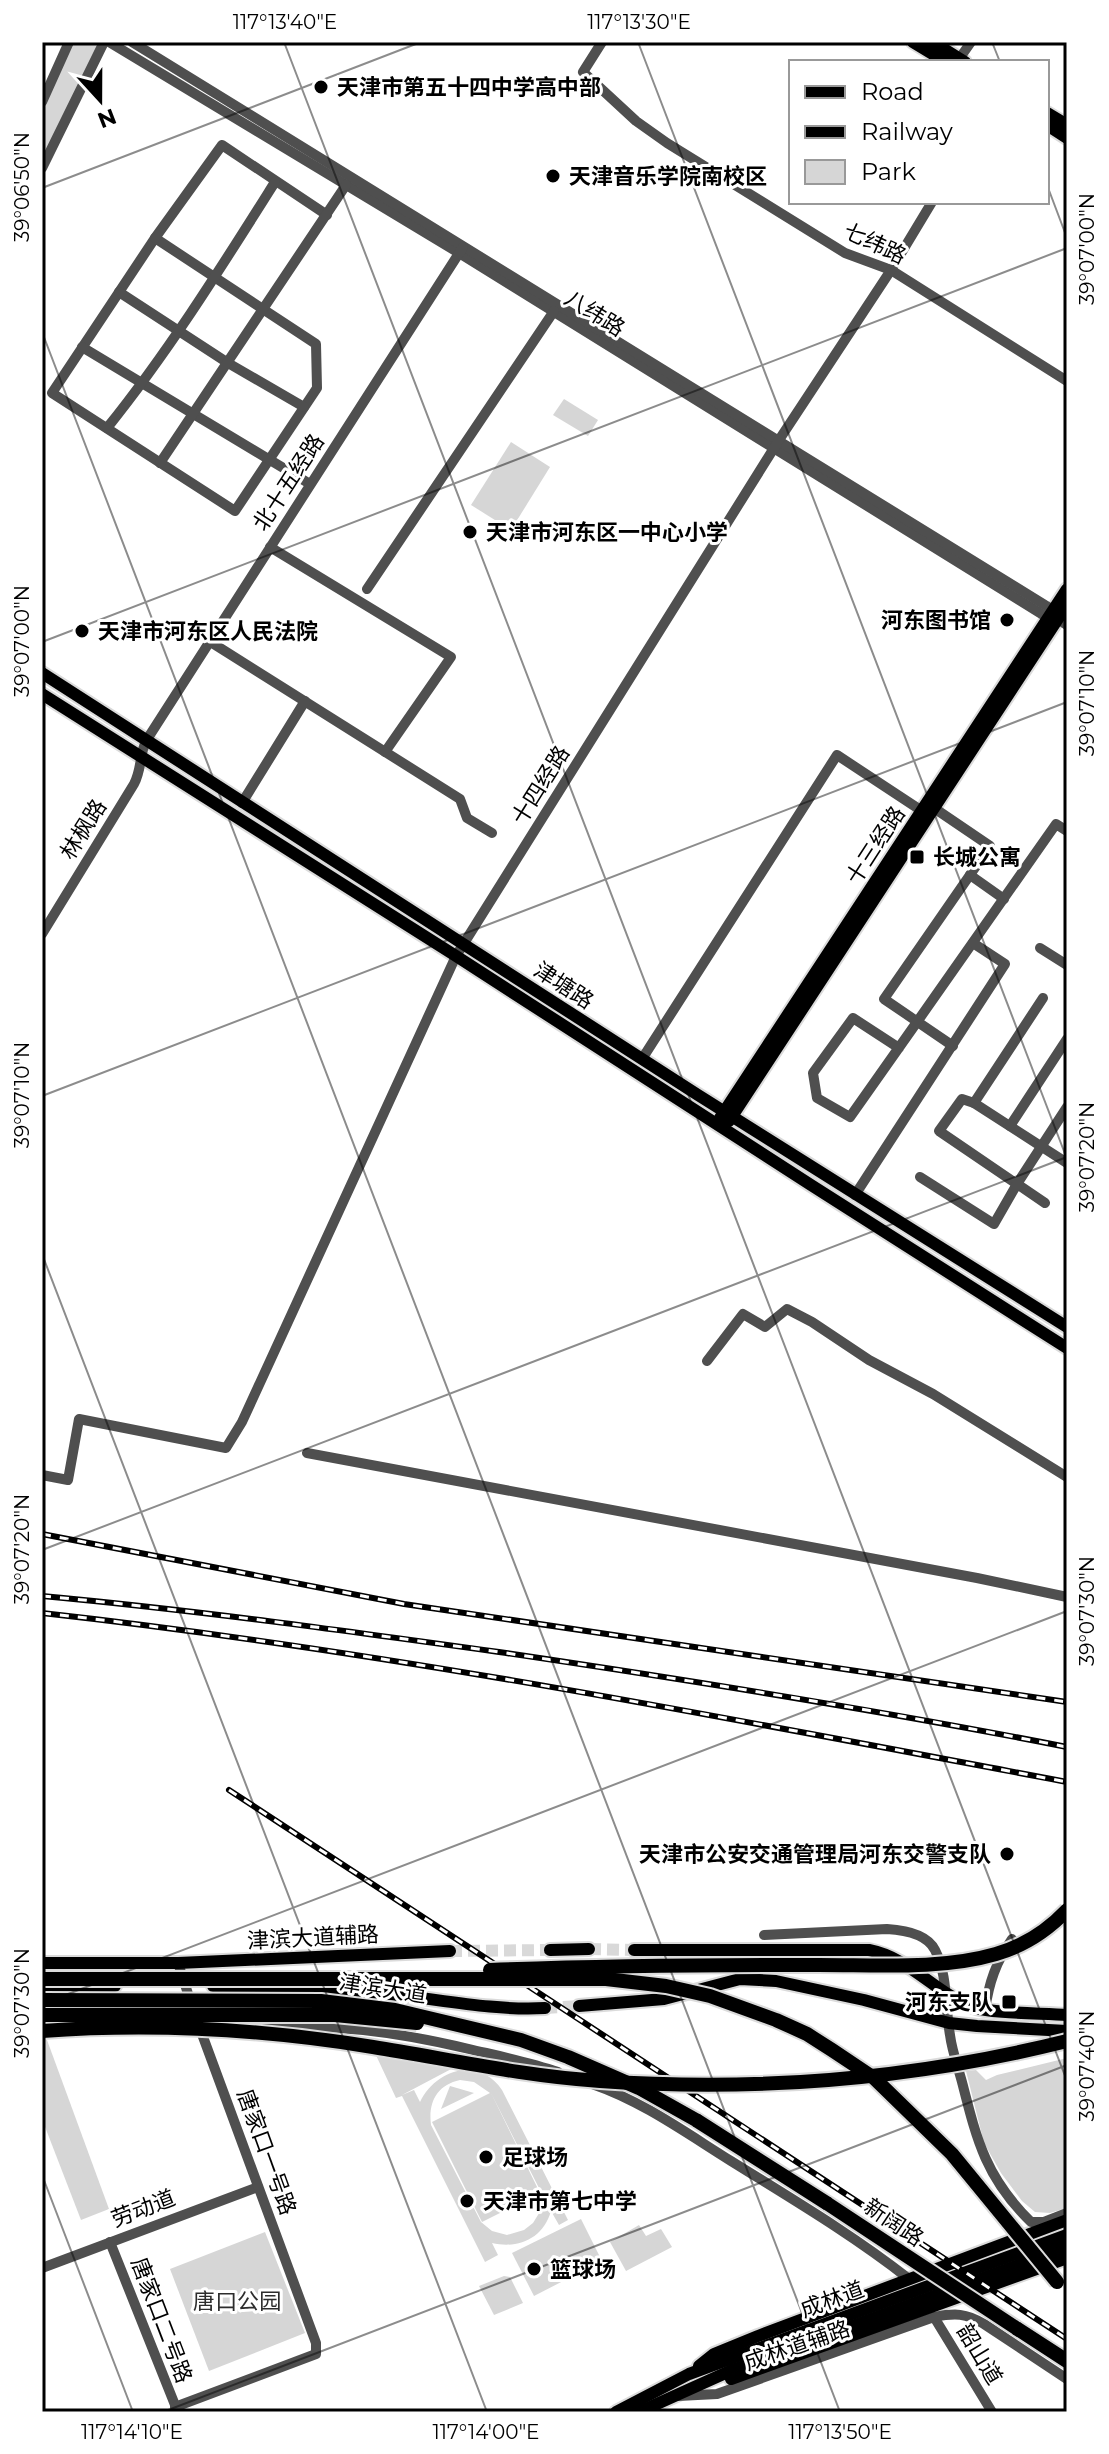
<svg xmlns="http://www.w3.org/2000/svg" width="1109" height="2454" viewBox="0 0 1109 2454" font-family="Montserrat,'Noto Sans SC',sans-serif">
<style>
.green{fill:#d6d6d6;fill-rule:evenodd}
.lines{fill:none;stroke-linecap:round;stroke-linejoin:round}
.major-tunnel{stroke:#d9d9d9;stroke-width:12;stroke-dasharray:12 6;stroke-linecap:butt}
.major-casing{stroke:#dbdbdb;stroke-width:16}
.highway-casing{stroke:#dbdbdb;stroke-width:18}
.minor{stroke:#4f4f4f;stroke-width:10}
.major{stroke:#000;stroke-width:12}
.highway{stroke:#000;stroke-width:14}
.rail-casing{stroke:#000;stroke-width:6}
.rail{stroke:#fff;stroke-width:3;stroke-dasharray:9;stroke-linecap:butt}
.highway-bridge-casing{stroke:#dbdbdb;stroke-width:18;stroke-linecap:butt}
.highway-bridge{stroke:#000;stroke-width:14}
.ticks{fill:none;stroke:#000;stroke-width:2;stroke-opacity:0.45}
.poi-dot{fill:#000;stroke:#fff;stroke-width:3}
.labels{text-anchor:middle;stroke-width:6;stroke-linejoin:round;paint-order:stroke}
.poi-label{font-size:22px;font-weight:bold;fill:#000;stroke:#fff;text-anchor:start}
.street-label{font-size:22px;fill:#000;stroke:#fff}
.park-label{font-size:22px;fill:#2d2d2d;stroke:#fff}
.neatline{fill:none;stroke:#000;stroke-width:3}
.ticks-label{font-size:20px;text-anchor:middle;fill:#000}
</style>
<rect width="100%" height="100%" fill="#fff"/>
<g class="green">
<polygon points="72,42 102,42 42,170 42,105"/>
<polygon points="564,399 598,420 588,436 553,415"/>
<polygon points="511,442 550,467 511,530 471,505"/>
<polygon points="42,2040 47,2040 109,2209 81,2220 42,2119"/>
<path d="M374,2051l81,16 -53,28 12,-5 6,12c16,-33 59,-46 82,-12l66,130 -9,5 -8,-14c-8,28 -33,38 -59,32l6,12 -13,7 -83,-166 -6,2zM460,2080l14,2 16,11 -58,29 50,100 58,-29 -49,-100 50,99v18l-8,13 -9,7 -17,5 -15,-4 -11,-9 -50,-97c-3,-23 6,-40 29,-45z"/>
<polygon points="1067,2058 1067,2208 1050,2213 1035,2212 1022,2201 1001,2173 984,2143 966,2071 976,2070 986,2080 997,2075"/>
<polygon points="450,2086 474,2093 441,2109"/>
<polygon points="581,2219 602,2261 534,2296 512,2253"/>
<polygon points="639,2225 646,2236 661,2229 672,2247 626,2271 610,2242"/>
<polygon points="265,2232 305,2333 209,2371 170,2269"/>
<polygon points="504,2276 510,2277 523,2303 494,2315 479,2286"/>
</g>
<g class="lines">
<g class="major-tunnel">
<polyline points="589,1949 634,1950"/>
<polyline points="450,1951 550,1950"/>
<polyline points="545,2008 579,2006"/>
</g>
<g class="major-casing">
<g id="major">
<polyline points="913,42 946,62"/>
<polyline points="933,42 965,62"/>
<polyline points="1047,113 1067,125"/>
<polyline points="1047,125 1067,138"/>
<polyline points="42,673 698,1095 1067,1327"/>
<polyline points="42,694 456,956 811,1185 1067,1348"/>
<polyline points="720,1118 1067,589"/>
<polyline points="729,1121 1067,605"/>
<polyline points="550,1950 589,1949"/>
<path d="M634,1950h235c41,8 66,43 104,57 19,7 71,6 94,8"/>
<polyline points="42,1963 178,1963 450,1951"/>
<path d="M213,1986c56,1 111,2 166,7 56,5 110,18 166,15"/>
<polyline points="42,1987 115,1986"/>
<polyline points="579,2006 664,1999 740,1979 776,1981 864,2000 949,2023 977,2026 1067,2031"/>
<polyline points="699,2366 714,2354 758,2336 1067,2220"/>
<polyline points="731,2379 1067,2258"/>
<polyline points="616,2412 689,2374 1067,2235"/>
<polyline points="639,2412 730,2371 1067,2247"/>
</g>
</g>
<g class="highway-casing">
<g id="highway">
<polyline points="696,2120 828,2204"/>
<polyline points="1016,2328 1067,2361"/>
</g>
</g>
<g class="minor">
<polyline points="109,42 459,253 1048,618 1058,619 1067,625"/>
<polyline points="132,42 1053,610 1055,614"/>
<polyline points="602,42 583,72 636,121 667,143 845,253 891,270 1067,381"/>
<polyline points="957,62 971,42"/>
<polyline points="42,102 69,42"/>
<polyline points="42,168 104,42"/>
<polygon points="155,238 316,344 317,388 235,511 52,393"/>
<polyline points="155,238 222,145 327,215"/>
<polyline points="119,292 228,363 304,407"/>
<polyline points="82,347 310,484"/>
<path d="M107,428c62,-77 115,-162 168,-246"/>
<polyline points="160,463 346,185"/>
<polyline points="270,547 451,657 385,752"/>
<polyline points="367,589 554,311"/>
<polyline points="209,641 460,799 467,818 492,833"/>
<polyline points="242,803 305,701"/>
<polyline points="934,808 990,846 884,999 953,1046"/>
<polyline points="970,875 1004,899"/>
<path d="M42,934l92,-150c8,-15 5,-28 12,-43l317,-494"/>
<polyline points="1040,948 1067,965"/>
<polyline points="1043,998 974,1103 1067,1163"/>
<polyline points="899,1048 853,1018 813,1073 817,1098 850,1117 917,1022 1056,824 1067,831"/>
<polyline points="642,1059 837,755 922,811"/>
<polyline points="974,1103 962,1099 939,1131 1017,1184 1067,1107"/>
<polyline points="1010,1126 1067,1039"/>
<polyline points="920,1177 994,1224 1017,1184 1045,1203"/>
<polyline points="855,1195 1005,964 973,943"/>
<polyline points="707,1361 743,1314 765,1327 787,1309 812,1322 869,1360 933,1394 1067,1477"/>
<polyline points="307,1453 977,1578 1067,1597"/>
<polyline points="42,1475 68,1480 79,1419 226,1448 242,1422 456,956 779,440 891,270 932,202"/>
<path d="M764,1935l123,-6c17,1 40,5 48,21 13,25 10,58 15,85 2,16 8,32 12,47 15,59 24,96 69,140h13l23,-9"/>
<polyline points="178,1963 191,2003"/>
<path d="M985,2010c4,-28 11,-48 27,-71"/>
<path d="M256,2027c78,-3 137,4 213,22 30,7 60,13 89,23"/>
<path d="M592,2084c50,17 94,49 139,77 61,38 122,74 178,118"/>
<polyline points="110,2242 177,2410"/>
<polyline points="42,2268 258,2187"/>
<polyline points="934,2317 992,2412"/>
<path d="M678,2396l39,-2 217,-77c21,-4 32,-4 50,7l83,55"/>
<polyline points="175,2407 316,2354 316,2343 199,2026"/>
</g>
<use href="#major" class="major"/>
<use href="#highway" class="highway"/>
<g class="rail-casing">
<g id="rail">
<polyline points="42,1534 404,1604 1067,1702"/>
<path d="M42,1596c153,14 305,35 457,56 190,28 380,58 568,95"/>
<path d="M42,1613c344,38 685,105 1025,169"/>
<polyline points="229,1790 1067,2339"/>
</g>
</g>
<use href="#rail" class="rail"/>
<g class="highway-bridge-casing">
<g id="highway-bridge">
<path d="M490,1970c106,-4 212,-5 317,-5 60,-1 131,6 189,-11 28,-8 51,-23 71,-44"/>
<polyline points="42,1979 606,1979 666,1986 710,1996 776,2020 807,2034 832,2050 874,2078 952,2154 1057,2282"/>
<polyline points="42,2000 321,2001 395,2010 521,2040 568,2057 639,2088 696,2120"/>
<polyline points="42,2015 335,2015 417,2023"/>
<path d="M42,2031c111,-8 221,-2 331,16 75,12 150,29 227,34 157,11 314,-2 467,-40"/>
<polyline points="828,2204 1016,2328"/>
</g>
</g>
<use href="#highway-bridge" class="highway-bridge"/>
</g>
<path class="ticks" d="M284,42l783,2039M638,42l429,1117M992,42l8,20M1047,185l20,53M42,188l379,-146M42,332l798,2080M42,642l1025,-394M42,1096l1025,-394M42,1254l445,1158M42,1550l1025,-393M42,2004l1025,-393M42,2175l91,237M163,2412l904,-347"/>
<g class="poi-dot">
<circle cx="321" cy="87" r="8"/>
<circle cx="553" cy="176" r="8"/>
<circle cx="470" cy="532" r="8"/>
<circle cx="1007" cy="620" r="8"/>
<circle cx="82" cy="631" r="8"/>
<rect x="909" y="849" width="16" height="16" rx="4"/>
<circle cx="1007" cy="1854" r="8"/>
<rect x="1001" y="1994" width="16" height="16" rx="4"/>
<circle cx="486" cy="2157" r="8"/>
<circle cx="467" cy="2201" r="8"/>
<circle cx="534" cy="2269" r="8"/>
</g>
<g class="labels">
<g class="poi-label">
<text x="337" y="95">天津市第五十四中学高中部</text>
<text x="569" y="184">天津音乐学院南校区</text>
<text x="486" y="540">天津市河东区一中心小学</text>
<text x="991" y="628" text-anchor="end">河东图书馆</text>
<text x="98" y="639">天津市河东区人民法院</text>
<text x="933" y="865">长城公寓</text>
<text x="991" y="1862" text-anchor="end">天津市公安交通管理局河东交警支队</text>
<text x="993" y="2010" text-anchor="end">河东支队</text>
<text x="502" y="2165">足球场</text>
<text x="483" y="2209">天津市第七中学</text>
<text x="550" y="2277">篮球场</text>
</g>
<g class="street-label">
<text transform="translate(875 243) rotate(25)" y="8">七纬路</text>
<text transform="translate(595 313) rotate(32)" y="8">八纬路</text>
<text transform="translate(288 482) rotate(-57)" y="8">北十五经路</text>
<text transform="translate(540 785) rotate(-58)" y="8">十四经路</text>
<text transform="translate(83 829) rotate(-58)" y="8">林枫路</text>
<text transform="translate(875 845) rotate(-57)" y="8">十三经路</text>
<text transform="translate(564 985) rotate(33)" y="8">津塘路</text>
<text transform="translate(313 1937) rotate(-3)" y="8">津滨大道辅路</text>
<text transform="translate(383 1988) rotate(9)" y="8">津滨大道</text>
<text transform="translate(267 2152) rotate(70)" y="8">唐家口一号路</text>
<text transform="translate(143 2208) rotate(-21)" y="8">劳动道</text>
<text transform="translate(894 2222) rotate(34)" y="8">新阔路</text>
<text transform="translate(832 2299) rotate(-20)" y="8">成林道</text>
<text transform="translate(162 2320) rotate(69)" y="8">唐家口二号路</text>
<text transform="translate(797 2345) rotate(-19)" y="8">成林道辅路</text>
<text transform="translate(980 2354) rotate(59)" y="8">韶山道</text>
</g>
<g class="park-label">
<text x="237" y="2309">唐口公园</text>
</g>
</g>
<rect width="1109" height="2454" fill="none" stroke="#ffffff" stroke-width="88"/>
<rect x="789" y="60" width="260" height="144" fill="#ffffff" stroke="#999999" stroke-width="2"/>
<rect x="805" y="86" width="40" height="12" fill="#000000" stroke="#999999" stroke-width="2"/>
<text x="861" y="100" font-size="24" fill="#000000">Road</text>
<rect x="805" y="126" width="40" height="12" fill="#000000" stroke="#999999" stroke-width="2"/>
<text x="861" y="140" font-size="24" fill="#000000">Railway</text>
<rect x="805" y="160" width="40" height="24" fill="#d6d6d6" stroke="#999999" stroke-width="2"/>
<text x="861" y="180" font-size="24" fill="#000000">Park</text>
<g transform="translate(100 100) rotate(159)" stroke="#ffffff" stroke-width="6" paint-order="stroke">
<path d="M0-6L14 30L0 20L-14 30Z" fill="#000000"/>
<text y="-12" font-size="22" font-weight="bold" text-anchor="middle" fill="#000000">N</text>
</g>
<rect x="44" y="44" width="1021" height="2366" class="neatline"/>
<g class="ticks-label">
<text x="285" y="29">117°13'40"E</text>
<text x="639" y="29">117°13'30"E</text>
<text transform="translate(22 187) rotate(-90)" y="7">39°06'50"N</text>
<text transform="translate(1087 249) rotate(-90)" y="7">39°07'00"N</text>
<text transform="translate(22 641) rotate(-90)" y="7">39°07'00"N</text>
<text transform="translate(1087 703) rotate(-90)" y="7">39°07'10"N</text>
<text transform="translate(22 1095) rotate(-90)" y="7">39°07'10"N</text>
<text transform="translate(1087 1157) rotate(-90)" y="7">39°07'20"N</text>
<text transform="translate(22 1549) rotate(-90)" y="7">39°07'20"N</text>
<text transform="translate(1087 1611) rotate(-90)" y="7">39°07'30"N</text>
<text transform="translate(22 2003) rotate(-90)" y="7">39°07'30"N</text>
<text transform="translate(1087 2066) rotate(-90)" y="7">39°07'40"N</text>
<text x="132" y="2439">117°14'10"E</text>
<text x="486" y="2439">117°14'00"E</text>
<text x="840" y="2439">117°13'50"E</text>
</g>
</svg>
